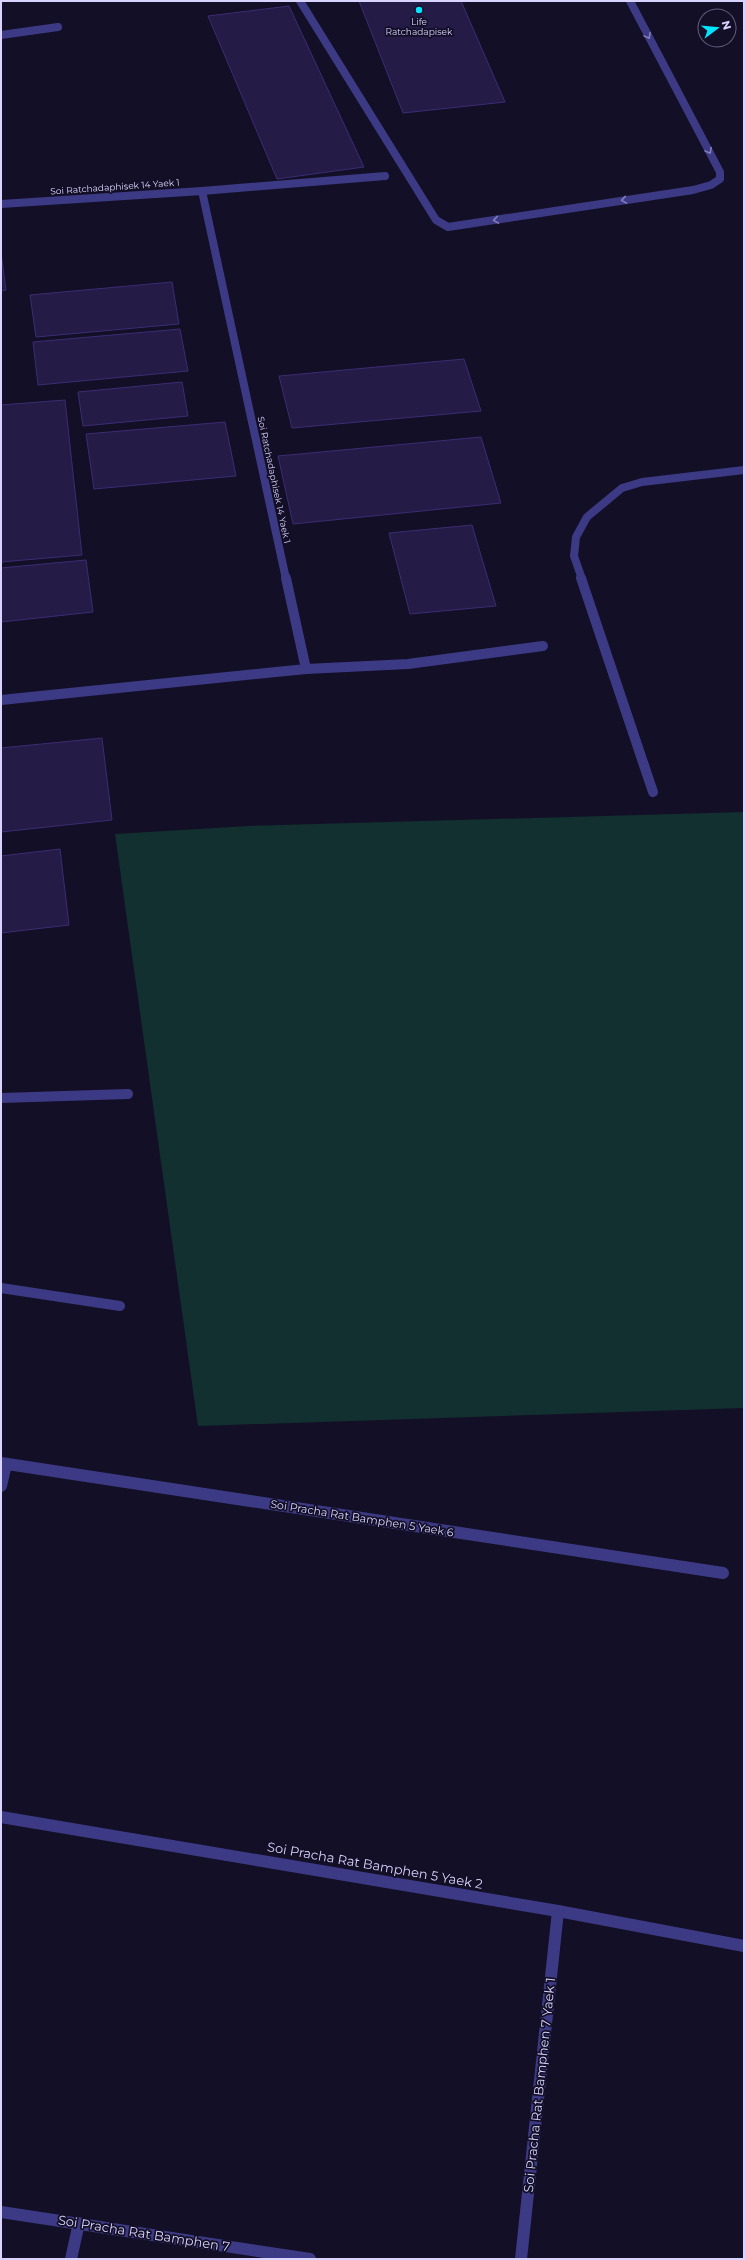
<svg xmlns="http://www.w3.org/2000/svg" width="745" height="2260" viewBox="0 0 745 2260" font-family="Montserrat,sans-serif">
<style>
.green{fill:#12302f}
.building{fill:#241b47;stroke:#3b2d73}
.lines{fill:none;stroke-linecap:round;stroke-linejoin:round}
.service-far1{stroke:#3d3a85;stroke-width:8}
.service{stroke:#3d3a85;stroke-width:10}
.minor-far2{stroke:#3d3a85;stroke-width:8}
.minor-far1{stroke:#3d3a85;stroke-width:10}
.minor{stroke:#3d3a85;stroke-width:12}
.oneway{stroke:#837fbc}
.poi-dot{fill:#00e5ff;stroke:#130f26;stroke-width:1.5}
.labels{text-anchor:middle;stroke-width:3.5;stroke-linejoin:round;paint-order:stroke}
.far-poi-label{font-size:9px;fill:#d9d4ff;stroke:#130f26}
.far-street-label{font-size:9px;fill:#d9d4ff;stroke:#130f26}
.street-label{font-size:11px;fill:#d9d4ff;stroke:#130f26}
.near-street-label{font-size:13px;fill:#d9d4ff;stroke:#130f26}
</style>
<rect width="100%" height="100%" fill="#130f26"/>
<polygon class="green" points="744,812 744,1408 198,1426 115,834 248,826"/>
<g class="building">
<polygon points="359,1 461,1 505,102 403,113"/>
<polygon points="289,6 364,167 277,179 208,16"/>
<polygon points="1,253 6,290 1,291"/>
<polygon points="172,282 179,324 36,337 30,295"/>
<polygon points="180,329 188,371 38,385 33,342"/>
<polygon points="464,359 481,411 292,428 279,376"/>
<polygon points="182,382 188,416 83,426 78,392"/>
<polygon points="65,400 82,555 1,562 1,405"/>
<polygon points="225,422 236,476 94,489 86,434"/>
<polygon points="481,437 501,503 293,524 278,456"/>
<polygon points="472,525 496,606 410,614 389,533"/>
<polygon points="86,560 93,612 1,622 1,568"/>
<polygon points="102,738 112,820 1,832 1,748"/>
<polygon points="60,849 69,925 1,933 1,856"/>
</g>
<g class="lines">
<g class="service-far1">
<polyline points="300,1 436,220 448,227 693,190 711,185 720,179 720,172 630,1"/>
<polyline points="1,35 58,27"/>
<polyline points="582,579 574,556 576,537 587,517 622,488 642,482 744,470"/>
</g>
<polyline class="service" points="581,578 653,792"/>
<g class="minor-far2">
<polyline points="202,191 385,176"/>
<polyline points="1,204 202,191 286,579"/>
</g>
<g class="minor-far1">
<polyline points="306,669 408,664 543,646"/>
<polyline points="1,700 306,669 286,578"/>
<polyline points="1,1098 128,1094"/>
<polyline points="1,1288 120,1306"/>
</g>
<g class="minor">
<polyline points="1,1463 723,1573"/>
<polyline points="1,1486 6,1464"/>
<polyline points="1,1817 558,1911 744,1946"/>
<polyline points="1,2212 310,2259"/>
<polyline points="71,2259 79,2223"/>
<polyline points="521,2259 558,1911"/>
</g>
</g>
<defs><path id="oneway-chevron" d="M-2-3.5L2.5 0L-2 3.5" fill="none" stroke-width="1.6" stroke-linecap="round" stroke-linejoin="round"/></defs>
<g class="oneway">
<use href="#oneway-chevron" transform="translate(648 36) rotate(62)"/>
<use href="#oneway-chevron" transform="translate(709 151) rotate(62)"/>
<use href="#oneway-chevron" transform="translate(624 200) rotate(171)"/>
<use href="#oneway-chevron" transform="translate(496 220) rotate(171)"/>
</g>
<circle class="poi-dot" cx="419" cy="10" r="4"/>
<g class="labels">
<g class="far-poi-label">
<text x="419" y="25">Life<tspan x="419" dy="10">Ratchadapisek</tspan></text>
</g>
<g class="far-street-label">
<text transform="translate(115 187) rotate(-4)" y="3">Soi Ratchadaphisek 14 Yaek 1</text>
<text transform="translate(274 480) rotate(78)" y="3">Soi Ratchadaphisek 14 Yaek 1</text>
</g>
<g class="street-label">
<text transform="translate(362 1518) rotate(9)" y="4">Soi Pracha Rat Bamphen 5 Yaek 6</text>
</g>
<g class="near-street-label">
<text transform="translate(375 1865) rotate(10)" y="5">Soi Pracha Rat Bamphen 5 Yaek 2</text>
<text transform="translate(539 2085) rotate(-84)" y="5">Soi Pracha Rat Bamphen 7 Yaek 1</text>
<text transform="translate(144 2233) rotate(9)" y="5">Soi Pracha Rat Bamphen 7</text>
</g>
</g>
<rect width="745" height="2260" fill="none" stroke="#d9d4ff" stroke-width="4"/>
<g transform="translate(717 28) rotate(74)"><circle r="19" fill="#130f26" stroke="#625e7d"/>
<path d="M0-3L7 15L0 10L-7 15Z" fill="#00e5ff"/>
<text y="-6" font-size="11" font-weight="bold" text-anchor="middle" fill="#d9d4ff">N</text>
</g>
</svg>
